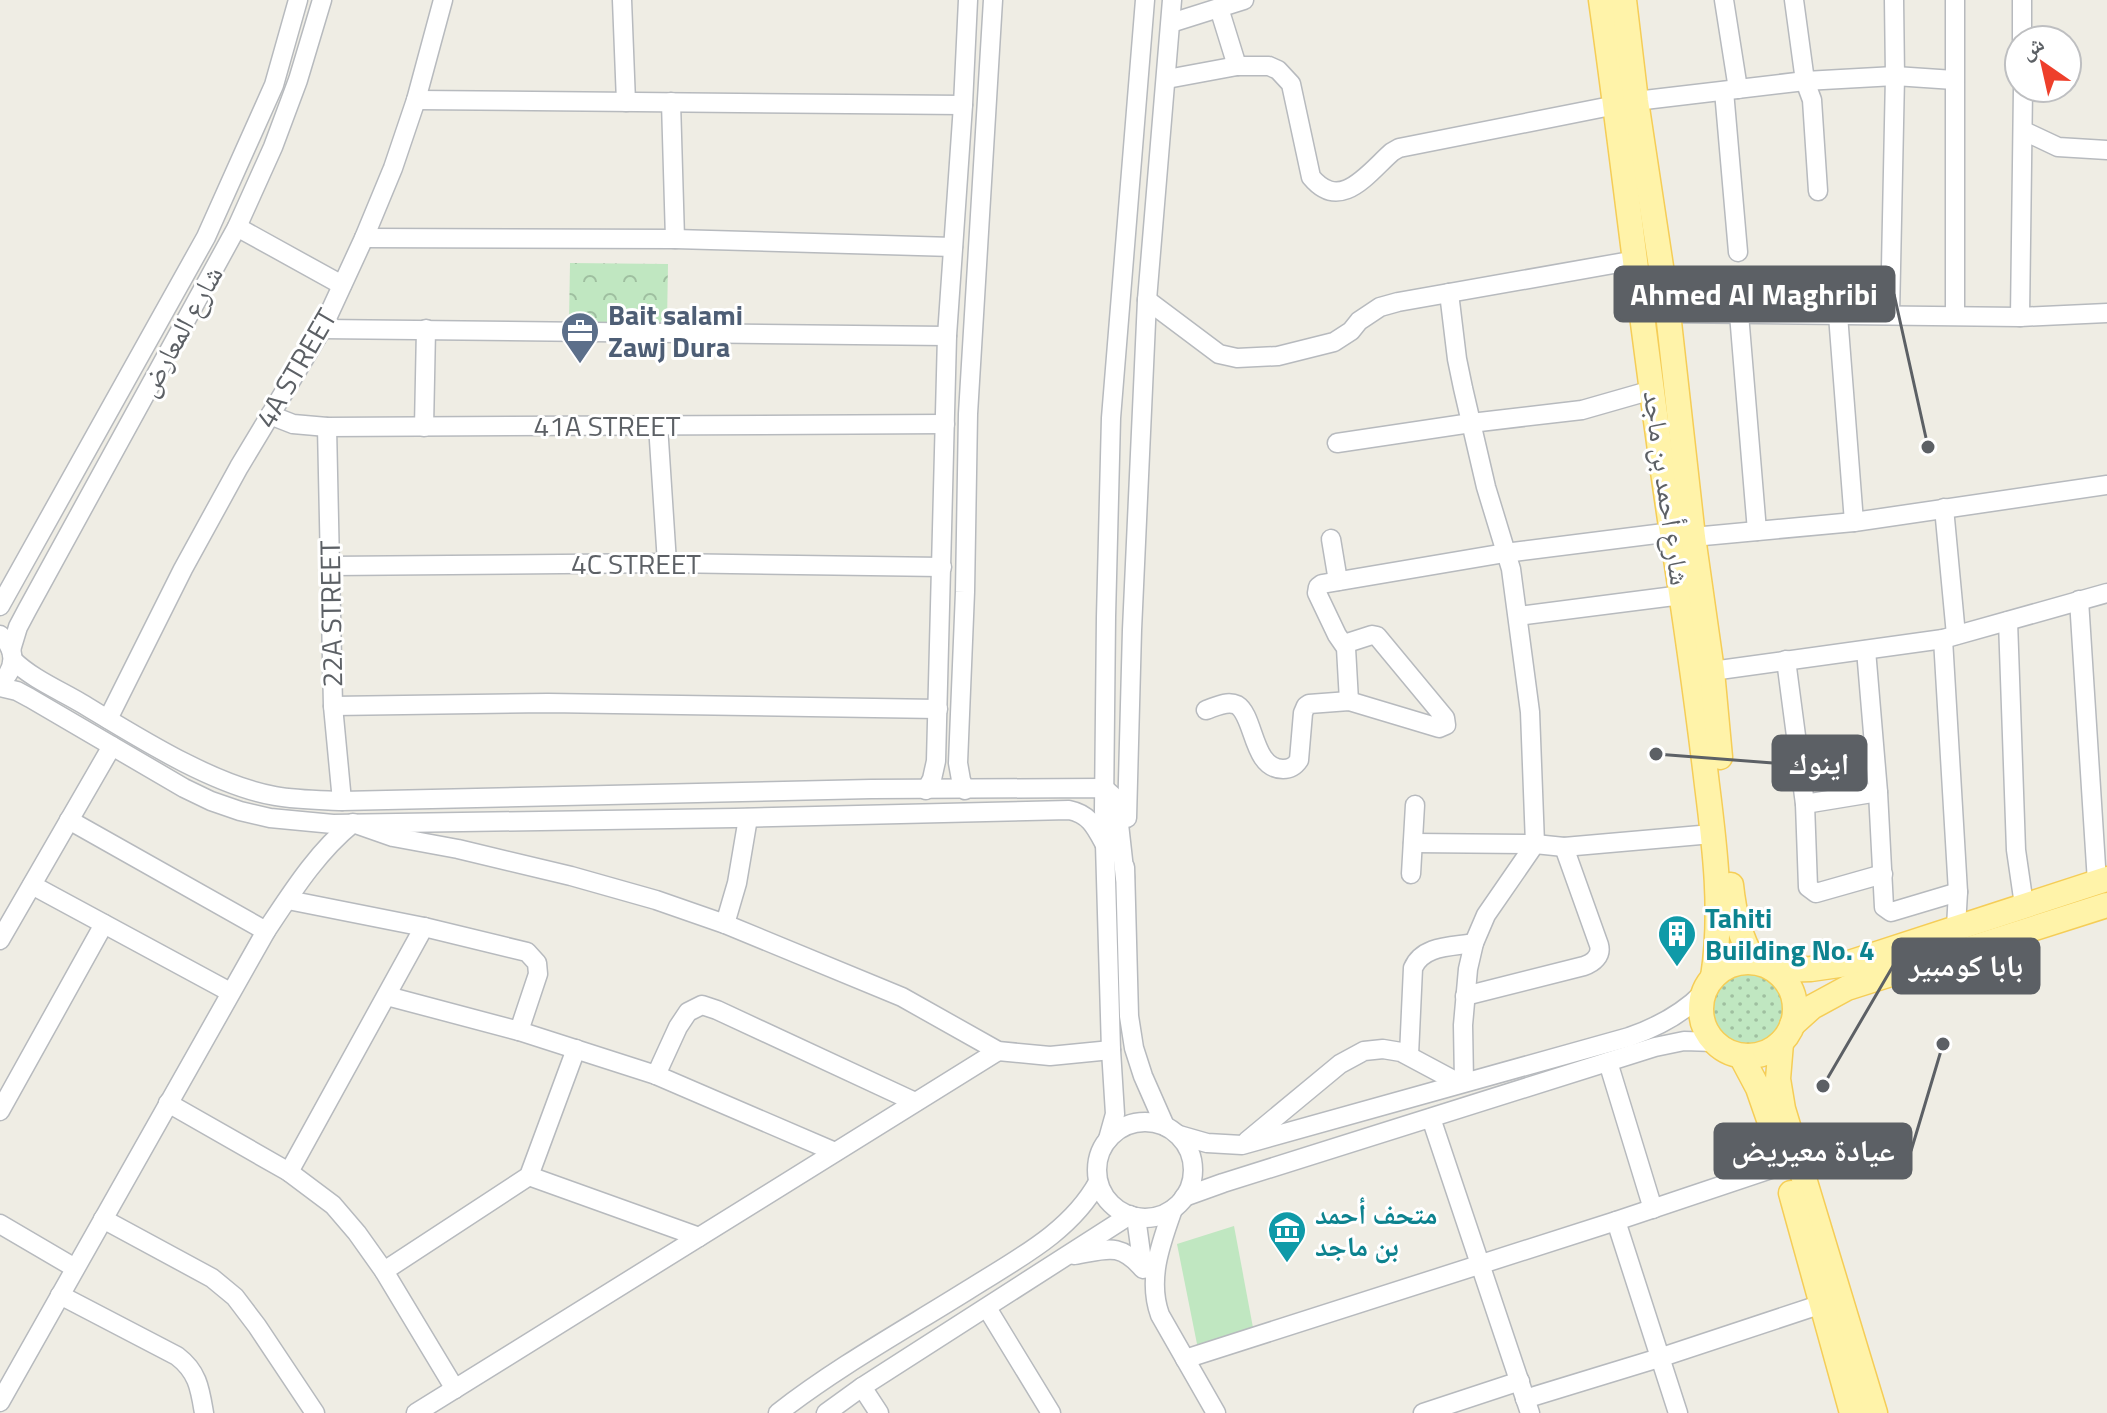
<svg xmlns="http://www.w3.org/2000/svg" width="2107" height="1413" viewBox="0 0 2107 1413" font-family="'Titillium Web','Noto Naskh Arabic',sans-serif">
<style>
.grass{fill:url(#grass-dots)}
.forest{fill:url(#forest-crowns)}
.pitch{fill:#c0e7c1}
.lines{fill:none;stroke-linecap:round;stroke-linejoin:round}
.minor-casing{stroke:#b7babe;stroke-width:21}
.major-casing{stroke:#f5cd57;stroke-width:27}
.minor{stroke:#fff;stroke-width:18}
.major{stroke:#fff3a9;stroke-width:24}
.labels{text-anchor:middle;stroke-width:6;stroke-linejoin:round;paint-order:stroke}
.service-label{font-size:28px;font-weight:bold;fill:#4e5e75;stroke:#fff;text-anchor:start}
.street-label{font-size:28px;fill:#5c6065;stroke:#fff}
.culture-label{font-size:28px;font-weight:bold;fill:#0d838f;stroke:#fff;text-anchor:start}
.leader{fill:none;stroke:#5c6065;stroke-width:3}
.callout-dot{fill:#5c6065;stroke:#fff;stroke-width:3}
.callout{fill:#5c6065;stroke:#5c6065;stroke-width:3}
.callout-label{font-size:30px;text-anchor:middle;font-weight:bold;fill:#fff}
</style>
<defs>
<pattern id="grass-dots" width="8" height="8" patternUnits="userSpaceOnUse" patternTransform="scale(2)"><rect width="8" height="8" fill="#c0e7c1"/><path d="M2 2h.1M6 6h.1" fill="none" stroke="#9fbfa0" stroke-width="1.8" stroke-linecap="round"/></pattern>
<pattern id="forest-crowns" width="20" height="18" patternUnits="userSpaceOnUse" patternTransform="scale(2)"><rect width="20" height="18" fill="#c0e7c1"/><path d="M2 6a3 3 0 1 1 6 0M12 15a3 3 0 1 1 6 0" fill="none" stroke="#9fbfa0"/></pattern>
</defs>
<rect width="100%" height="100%" fill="#efede4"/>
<circle class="grass" cx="1748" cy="1009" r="36"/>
<polygon class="forest" points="570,263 668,264 667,322 569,322"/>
<polygon class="pitch" points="1234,1226 1254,1333 1198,1349 1177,1244"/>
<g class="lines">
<g class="minor-casing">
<g id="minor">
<polyline points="622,0 626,102"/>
<polyline points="1724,0 1738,89"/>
<polyline points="1794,0 1805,81 1812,100 1818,191"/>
<polyline points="1955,0 1955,315"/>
<polyline points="2022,0 2022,40"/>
<polyline points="1219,8 1237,66"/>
<polyline points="1171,23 1244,0"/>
<path d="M1167,79l70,-13h32l9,4 13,14 20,93c30,36 57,-4 81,-25l7,-4 217,-43"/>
<polyline points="1724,91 1738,252"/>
<polyline points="416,100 963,105"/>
<polyline points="1636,101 1805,81 1895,76 1954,80"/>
<polyline points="671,102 675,239"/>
<polyline points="2024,131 2058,147 2107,150"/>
<polyline points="237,227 342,285"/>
<polyline points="364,238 675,239 953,247"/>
<polyline points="1449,293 1457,359 1463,388 1486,487 1511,569 1530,712 1535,844 1486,915 1474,943 1468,969 1463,1025 1464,1082"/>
<polyline points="1147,300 1219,354 1237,358 1278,356 1334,342 1351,331 1359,321 1380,307 1398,302 1636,260"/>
<polyline points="1668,313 2020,317 2107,313"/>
<polyline points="1739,314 1757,531"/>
<polyline points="1838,315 1854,522"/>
<polyline points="1890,315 1895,76 1894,0"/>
<polyline points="2020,317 2023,88"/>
<polyline points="322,329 947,336"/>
<polyline points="270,415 293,424 327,427 945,424"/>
<polyline points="658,425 667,563"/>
<polyline points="327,427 333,706 342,801"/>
<polyline points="424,427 426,329"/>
<polyline points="1337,443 1471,423 1582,410 1652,390"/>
<polyline points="1944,508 1956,635"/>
<polyline points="1693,537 1854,522 2107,485"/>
<polyline points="1331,539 1338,581"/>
<polyline points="330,566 667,563 942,567"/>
<polyline points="2079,600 2097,882"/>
<polyline points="0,606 206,237 274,85 298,0"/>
<polyline points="1518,616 1682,595"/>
<polyline points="2008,621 2016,850 2024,905"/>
<path d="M0,635c17,14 16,34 0,48"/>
<polyline points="1943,639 1958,892 1956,927"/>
<polyline points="11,650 18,627 27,610 237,227 273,147 298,80 322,0"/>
<polyline points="1866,650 1878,792 1884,907 1891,912 1958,892"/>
<path d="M13,660c18,18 46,30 68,43 55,33 131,82 194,93 22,4 45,4 67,5l529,-12 233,-1 11,10 2,8 8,72"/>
<polyline points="1786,660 1805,804 1808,887 1816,893 1883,874"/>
<polyline points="1712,671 1943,639 2107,593"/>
<path d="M0,687l17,4 13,7 154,90 27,13 29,10 30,7 63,6 402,-6 334,-8c20,4 26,16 35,33"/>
<polyline points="1349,701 1346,648 1337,635 1317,593 1318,587 1322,584 1505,553 1672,532"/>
<polyline points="333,706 548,703 938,709"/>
<path d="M1206,710c9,-3 21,-10 31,-5 18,11 15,64 46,64 8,0 12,-3 16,-9l4,-47 3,-7 3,-2 40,-3 90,27 7,-3 -1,-7 -68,-82 -5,-1 -28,9"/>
<polyline points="108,719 183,569 239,467 322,329 364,238 393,168 416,100 443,0"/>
<polyline points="926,790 932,779 936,761 947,336 963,105 968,0"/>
<polyline points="965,790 961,780 958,763 965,592 968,414 993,0"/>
<polyline points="1805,804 1878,792"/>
<polyline points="1127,818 1132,630 1147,300 1172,0"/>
<polyline points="69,820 266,931"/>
<polyline points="1413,843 1535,844 1564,847 1712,834"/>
<polyline points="1125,867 1129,1016 1134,1048 1143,1076 1165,1126"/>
<polyline points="1411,874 1415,805"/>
<polyline points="32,885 230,992"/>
<polyline points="288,900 424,927 527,952 537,963 538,974 519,1031"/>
<polyline points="725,924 737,883 748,818"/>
<polyline points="0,940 112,746"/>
<polyline points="387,996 519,1031 656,1075 835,1152"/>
<path d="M1465,996l119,-30c9,-3 18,-10 15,-21l-35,-98"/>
<path d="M1409,1055l4,-87c10,-23 39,-21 61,-25"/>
<polyline points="1608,1062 1653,1209"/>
<polyline points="656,1075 678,1027 688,1012 702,1005 717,1010 915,1102"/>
<polyline points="168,1103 289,1172 333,1205 357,1233 384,1271 455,1389"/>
<polyline points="0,1111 104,924"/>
<polyline points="1431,1118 1530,1413"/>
<circle cx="1145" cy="1170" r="48"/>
<path d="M1179,1135l28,8 35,2 387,-108c29,-10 53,-23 74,-44"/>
<polyline points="1108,1139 1115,1114 1111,1050 1104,810 1106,617 1111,418 1145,0"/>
<polyline points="1247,1141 1340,1064 1364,1051 1383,1049 1401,1052 1459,1083"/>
<polyline points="289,1172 424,927"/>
<polyline points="529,1176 699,1237"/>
<polyline points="1184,1197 1223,1183 1655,1047 1684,1041 1714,1042"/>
<path d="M1173,1209c-12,34 -26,70 -13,106l56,98"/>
<polyline points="1136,1217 1143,1268"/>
<polyline points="103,1219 212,1278 235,1297 257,1326 315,1413"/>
<polyline points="1616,1221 1678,1413"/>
<polyline points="0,1224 75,1268"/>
<path d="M1074,1255c32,-5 45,-14 69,14"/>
<polyline points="384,1271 529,1176 576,1049"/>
<path d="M60,1295l117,61c21,16 23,33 27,57"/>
<polyline points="987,1308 1051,1413"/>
<polyline points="1185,1359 1616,1221 1783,1165"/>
<polyline points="862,1387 879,1413"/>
<polyline points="1525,1399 1659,1358 1822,1304"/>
<path d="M0,1402l266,-471c26,-39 51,-79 87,-108l40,14 65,12 113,27 85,24 69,24 177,73 96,54 52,5 61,-6"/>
<polyline points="416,1413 998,1051"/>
<path d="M778,1413c59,-46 126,-83 190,-123 47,-30 102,-57 130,-108"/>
<polyline points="826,1413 862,1387 1130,1215"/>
<polyline points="1423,1413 1520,1381"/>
</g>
</g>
<g class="major-casing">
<g id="major">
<path d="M1601,0c25,178 44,356 71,533 13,84 25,168 35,252 8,63 16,129 6,192"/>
<polyline points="1624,0 1636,101 1668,313 1693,537 1712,671 1720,757"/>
<path d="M1731,885c3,29 9,52 23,77"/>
<circle cx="1748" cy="1009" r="47"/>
<polyline points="1775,970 1811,969 1846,964 2107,879"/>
<polyline points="1792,1025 1812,1007 1847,988 2107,905"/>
<polyline points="1781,1043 1778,1079 1783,1109 1875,1413"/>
<polyline points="1741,1056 1758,1088 1774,1134"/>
<polyline points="1791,1193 1852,1413"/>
</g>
</g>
<use href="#minor" class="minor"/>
<use href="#major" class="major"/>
</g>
<defs>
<g id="office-pin" transform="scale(2)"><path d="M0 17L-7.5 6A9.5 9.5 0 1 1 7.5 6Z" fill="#5c6f8a" stroke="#fff"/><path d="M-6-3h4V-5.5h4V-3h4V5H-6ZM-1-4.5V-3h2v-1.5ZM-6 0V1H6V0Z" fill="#fff"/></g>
<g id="building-pin" transform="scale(2)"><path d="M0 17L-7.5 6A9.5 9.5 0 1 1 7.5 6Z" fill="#0f9aa8" stroke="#fff"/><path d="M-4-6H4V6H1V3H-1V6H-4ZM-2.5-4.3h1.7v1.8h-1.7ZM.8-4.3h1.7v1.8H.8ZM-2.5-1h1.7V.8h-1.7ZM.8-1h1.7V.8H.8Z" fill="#fff"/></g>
<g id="museum-pin" transform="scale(2)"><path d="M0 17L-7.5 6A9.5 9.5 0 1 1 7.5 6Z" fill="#0f9aa8" stroke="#fff"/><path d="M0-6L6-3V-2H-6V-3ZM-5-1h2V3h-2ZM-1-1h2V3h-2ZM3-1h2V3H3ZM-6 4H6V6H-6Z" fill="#fff"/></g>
</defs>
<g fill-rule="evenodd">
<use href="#office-pin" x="580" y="331"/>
<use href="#building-pin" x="1677" y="934"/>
<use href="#museum-pin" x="1287" y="1230"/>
</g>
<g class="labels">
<g class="service-label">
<text x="608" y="325">Bait salami<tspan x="608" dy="32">Zawj Dura</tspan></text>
</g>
<g class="street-label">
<text transform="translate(180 331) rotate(-61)" y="10">شارع المعارض</text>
<text transform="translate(296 368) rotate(-60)" y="10">4A STREET</text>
<text x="607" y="436">41A STREET</text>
<text transform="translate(1667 488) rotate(82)" y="10">شارع أحمد بن ماجد</text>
<text x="636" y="574">4C STREET</text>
<text transform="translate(331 614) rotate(-91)" y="10">22A STREET</text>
</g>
<g class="culture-label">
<text x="1705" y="928">Tahiti<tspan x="1705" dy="32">Building No. 4</tspan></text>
<text x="1315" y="1224">متحف أحمد<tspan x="1315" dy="32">بن ماجد</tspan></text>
</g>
</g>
<path class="leader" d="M1928 447L1894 294M1656 754L1773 763M1823 1086L1893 966M1943 1044L1911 1151"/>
<g class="callout-dot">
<circle cx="1928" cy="447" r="8"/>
<circle cx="1656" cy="754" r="8"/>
<circle cx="1823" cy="1086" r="8"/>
<circle cx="1943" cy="1044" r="8"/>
</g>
<g class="callout">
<rect x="1615" y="267" width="279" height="54" rx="8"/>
<rect x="1773" y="736" width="93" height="54" rx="8"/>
<rect x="1893" y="939" width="146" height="54" rx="8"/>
<rect x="1715" y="1124" width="196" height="54" rx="8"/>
</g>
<g class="callout-label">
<text x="1754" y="305">Ahmed Al Maghribi</text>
<text x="1819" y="774">اينوك</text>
<text x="1966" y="976">بابا كومبير</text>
<text x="1813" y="1161">عيادة معيريض</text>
</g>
<g transform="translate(2043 64) rotate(326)"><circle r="38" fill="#ffffff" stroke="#bebfc1" stroke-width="2"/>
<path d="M0-6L14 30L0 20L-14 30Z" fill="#ee3f2b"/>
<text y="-12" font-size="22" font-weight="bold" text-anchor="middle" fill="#5c6065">ش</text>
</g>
</svg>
